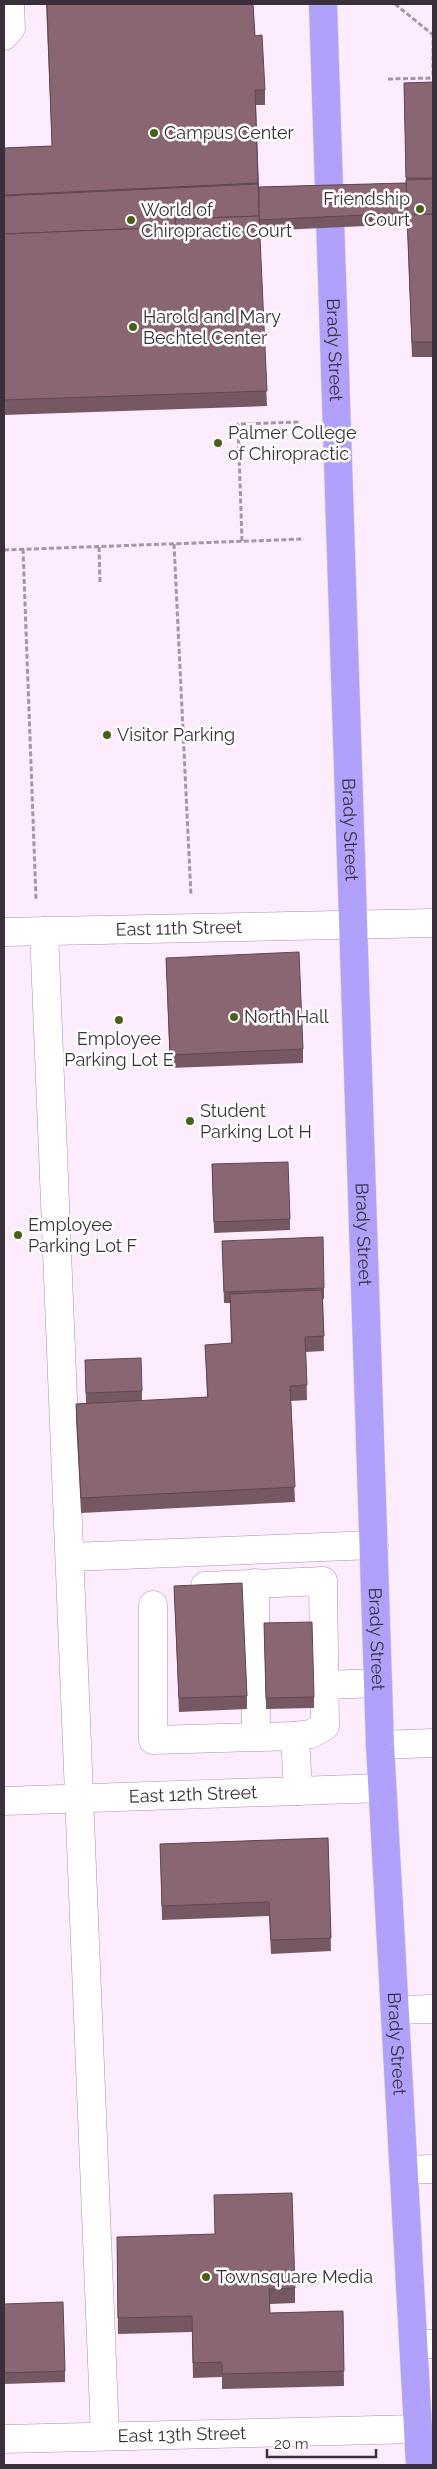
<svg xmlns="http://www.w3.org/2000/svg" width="437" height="2469" viewBox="0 0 437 2469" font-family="Raleway,sans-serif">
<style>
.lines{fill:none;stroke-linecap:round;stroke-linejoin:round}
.minor-casing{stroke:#aa91ac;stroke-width:29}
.highway-casing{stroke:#dcdadc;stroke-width:29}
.path{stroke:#a396a5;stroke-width:3;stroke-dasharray:5 2.5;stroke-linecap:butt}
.minor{stroke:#fff;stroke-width:28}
.highway{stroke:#b0a1fc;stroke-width:28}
.wall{fill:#765862}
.building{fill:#896672;stroke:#604750}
.poi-dot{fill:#466213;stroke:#fff;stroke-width:2}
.labels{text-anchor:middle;stroke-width:5;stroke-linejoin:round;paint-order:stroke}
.poi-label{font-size:18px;fill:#3a303b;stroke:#fff;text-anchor:start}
.street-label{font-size:18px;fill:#3a303b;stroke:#fff}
</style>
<rect width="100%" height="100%" fill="#fcecfe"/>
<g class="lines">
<g class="minor-casing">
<g id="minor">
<polyline points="4,36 11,28 10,4"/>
<polyline points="44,931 105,2436"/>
<path id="s1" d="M4,932l429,-9"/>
<polyline points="70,1557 374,1545"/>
<polyline points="255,1583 256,1736"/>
<polyline points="205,1586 323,1581 325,1726 311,1734 295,1736 298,1791"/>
<polyline points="153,1605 153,1740 295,1736"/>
<polyline points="325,1685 378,1683"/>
<polyline points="380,1745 433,1743"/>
<path id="s2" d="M4,1801l378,-13"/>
<polyline points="395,2010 433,2009"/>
<polyline points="404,2170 433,2169"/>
<polyline points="414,2344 433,2344"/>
<path id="s3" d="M4,2439l414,-10"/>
</g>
</g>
<g class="highway-casing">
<g id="highway">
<path id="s4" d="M323,4l57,1741 40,720"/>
</g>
</g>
<g class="path">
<polyline points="395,4 432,34"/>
<polyline points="433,33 433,75"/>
<polyline points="388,79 433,78"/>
<polyline points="242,541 238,424 301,422"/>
<polyline points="174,544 191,896"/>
<polyline points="99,547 100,584"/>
<polyline points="23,549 36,899"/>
<polyline points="4,550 304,539"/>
</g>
<use href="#minor" class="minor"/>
<use href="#highway" class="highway"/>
</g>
<g class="wall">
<polygon points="46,4 253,4 255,36 265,90 265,105 256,105 259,187 406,183 404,83 433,82 433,357 412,357 407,221 407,224 259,231 267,406 4,415 4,148 52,146"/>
<polygon points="166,958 303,1049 303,1063 170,1068"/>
<polygon points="212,1164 290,1219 290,1230 214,1233"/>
<polygon points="222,1241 324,1288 324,1299 323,1299 324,1351 306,1352 307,1400 291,1401 295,1502 81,1513 76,1419 76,1404 86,1403 85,1360 142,1391 142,1401 207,1397 205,1345 231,1343 230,1303 224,1303"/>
<polygon points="174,1586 247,1696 247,1709 179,1712"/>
<polygon points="264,1623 314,1697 314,1708 266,1709"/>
<polygon points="328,1838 331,1951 271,1954 269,1916 162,1920 160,1844"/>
<polygon points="117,2252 295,2288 295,2303 270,2304 270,2313 343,2311 344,2386 222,2389 222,2377 193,2378 192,2332 118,2334"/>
<polygon points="4,2304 65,2371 65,2382 4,2384"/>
</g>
<g class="building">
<polygon points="47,4 253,4 255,36 262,35 265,90 255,90 258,183 4,195 4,148 52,146"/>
<polygon points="433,82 433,178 406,178 404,83"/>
<polygon points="433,179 433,214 407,215 407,216 406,180"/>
<polygon points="406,183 407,213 259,220 259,187"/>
<polygon points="258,184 259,216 175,219 176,227 4,234 4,196"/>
<polygon points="433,214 433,342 412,342 407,215"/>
<polygon points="259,216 267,391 4,400 4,234 176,227 175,219"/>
<polygon points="299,952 303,1049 170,1055 166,958"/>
<polygon points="288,1162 290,1219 214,1222 212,1164"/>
<polygon points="323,1237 324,1288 224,1292 222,1241"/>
<polygon points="322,1290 324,1336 305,1337 307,1385 290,1386 295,1487 81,1498 76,1404 208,1397 205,1345 232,1343 230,1294"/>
<polygon points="141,1358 142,1391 86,1393 85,1360"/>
<polygon points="242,1583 247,1696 179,1698 174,1586"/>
<polygon points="312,1622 314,1697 266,1698 264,1623"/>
<polygon points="328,1838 331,1938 271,1940 269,1902 162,1906 160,1844"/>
<polygon points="292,2193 295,2288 269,2289 270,2313 343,2311 344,2371 222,2374 222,2362 193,2363 192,2316 118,2318 117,2237 215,2234 214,2195"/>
<polygon points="63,2302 65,2371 4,2373 4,2304"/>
</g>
<g class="poi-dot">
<circle cx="154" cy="133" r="5"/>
<circle cx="420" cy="209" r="5"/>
<circle cx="131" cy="220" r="5"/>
<circle cx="133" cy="327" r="5"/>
<circle cx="218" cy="443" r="5"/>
<circle cx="107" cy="735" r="5"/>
<circle cx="234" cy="1017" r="5"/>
<circle cx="119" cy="1020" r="5"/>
<circle cx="190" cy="1121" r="5"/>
<circle cx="18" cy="1235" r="5"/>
<circle cx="206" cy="2277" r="5"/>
</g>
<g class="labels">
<g class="poi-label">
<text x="164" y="139">Campus Center</text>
<text x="410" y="205" text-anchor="end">Friendship<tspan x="410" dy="21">Court</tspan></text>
<text x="141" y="216">World of<tspan x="141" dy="21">Chiropractic Court</tspan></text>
<text x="143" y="323">Harold and Mary<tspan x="143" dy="21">Bechtel Center</tspan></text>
<text x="228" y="439">Palmer College<tspan x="228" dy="21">of Chiropractic</tspan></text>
<text x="117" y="741">Visitor Parking</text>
<text x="244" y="1023">North Hall</text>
<text x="119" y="1045" text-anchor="middle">Employee<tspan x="119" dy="21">Parking Lot E</tspan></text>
<text x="200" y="1117">Student<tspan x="200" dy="21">Parking Lot H</tspan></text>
<text x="28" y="1231">Employee<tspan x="28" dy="21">Parking Lot F</tspan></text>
<text x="216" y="2283">Townsquare Media</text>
</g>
<g class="street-label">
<text dy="6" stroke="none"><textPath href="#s4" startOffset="346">Brady Street</textPath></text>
<text dy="6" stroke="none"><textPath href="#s4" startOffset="826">Brady Street</textPath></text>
<text dy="6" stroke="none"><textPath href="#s1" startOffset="175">East 11th Street</textPath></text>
<text dy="6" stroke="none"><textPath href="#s4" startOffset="1231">Brady Street</textPath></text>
<text dy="6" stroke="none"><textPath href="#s4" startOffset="1636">Brady Street</textPath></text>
<text dy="6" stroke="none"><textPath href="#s2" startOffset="189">East 12th Street</textPath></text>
<text dy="6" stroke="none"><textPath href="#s4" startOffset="2041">Brady Street</textPath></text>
<text dy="6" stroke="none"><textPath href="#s3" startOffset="178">East 13th Street</textPath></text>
</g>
</g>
<rect width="437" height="2469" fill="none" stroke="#3a303b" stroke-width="10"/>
<path d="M267 2449v8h109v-8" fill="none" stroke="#3a303b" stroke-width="2.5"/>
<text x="274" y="2449" font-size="15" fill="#3a303b" stroke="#ffffff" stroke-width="4" paint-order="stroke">20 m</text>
</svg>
